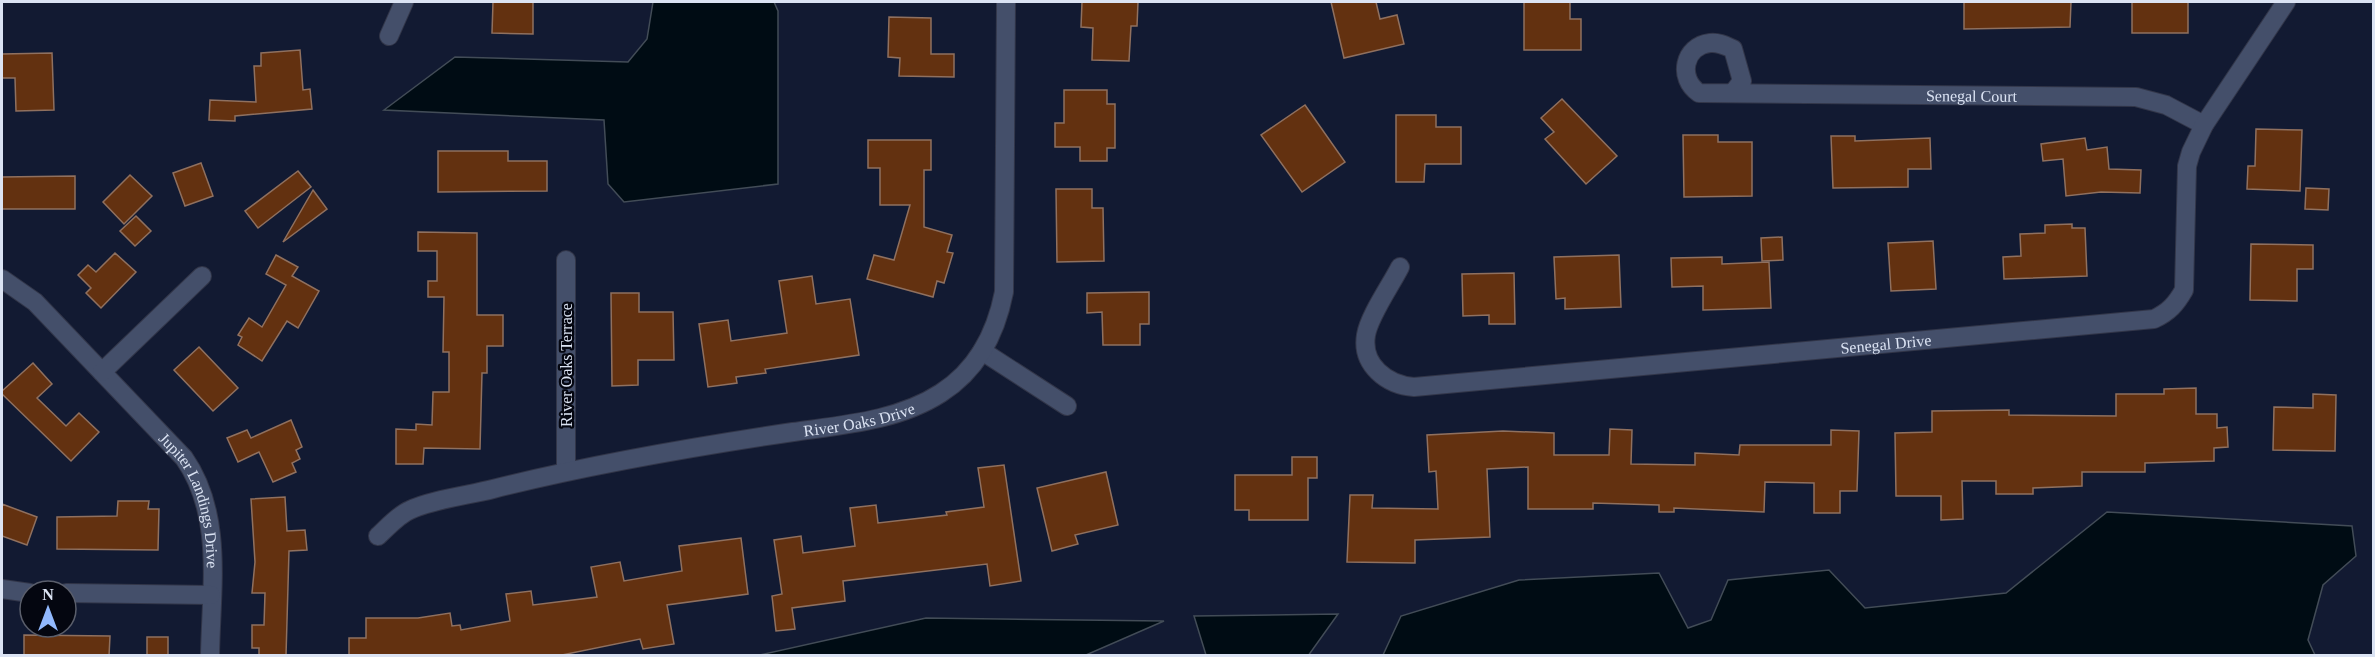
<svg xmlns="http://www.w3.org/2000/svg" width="2375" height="657" viewBox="0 0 2375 657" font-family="Georgia,serif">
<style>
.water{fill:#000c14;stroke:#424c57;stroke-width:1.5}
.building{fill:#633110;stroke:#8f705f;stroke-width:1.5}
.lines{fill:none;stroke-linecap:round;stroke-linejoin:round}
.minor-casing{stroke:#323649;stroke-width:20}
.minor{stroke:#444f6a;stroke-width:18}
.labels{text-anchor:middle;stroke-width:4.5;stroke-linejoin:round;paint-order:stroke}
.street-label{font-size:16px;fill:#dbe3f3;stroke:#040610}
</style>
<rect width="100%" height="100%" fill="#121a32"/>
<g class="water">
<polygon points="653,2 774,2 778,11 778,184 624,202 608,184 604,120 384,110 455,57 628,62 647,39"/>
<polygon points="2107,512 2352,526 2356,556 2323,585 2308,640 2315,655 1383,655 1401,616 1519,580 1659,573 1688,628 1711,620 1728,580 1829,570 1865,608 2006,593"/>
<polygon points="1338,614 1308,656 1206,655 1194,616"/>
<polygon points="926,618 1164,621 1086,655 760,655"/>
</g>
<g class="building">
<polygon points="493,2 533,2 533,34 492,33"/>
<polygon points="1082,2 1138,2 1137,26 1131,26 1129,61 1092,60 1093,28 1081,27"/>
<polygon points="1331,2 1376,2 1380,19 1397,15 1404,44 1344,58"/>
<polygon points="1524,2 1570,2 1570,19 1581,19 1581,50 1524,50"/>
<polygon points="1964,2 2071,2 2070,27 1964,29"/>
<rect x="2132" y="2" width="56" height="31"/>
<polygon points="889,17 931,18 931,54 954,54 954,77 899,76 900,58 888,57"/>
<polygon points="300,50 303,90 310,89 312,109 235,116 235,121 209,120 210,100 256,102 254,66 261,66 261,53"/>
<polygon points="52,53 54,110 16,111 15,78 2,78 2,54"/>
<polygon points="1064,90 1107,90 1107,104 1115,104 1115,148 1107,148 1107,161 1080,161 1080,147 1055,147 1055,123 1064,123"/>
<polygon points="1562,99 1617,156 1586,184 1545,139 1554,132 1541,118"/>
<polygon points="1305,105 1345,162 1302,192 1261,135"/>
<polygon points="1396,115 1436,115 1436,127 1461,127 1461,164 1425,164 1424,182 1396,182"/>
<polygon points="2256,129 2302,130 2300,191 2247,189 2248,166 2255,166"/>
<polygon points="1683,135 1718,135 1718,142 1752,142 1752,196 1684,197"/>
<polygon points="1831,136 1855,136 1855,141 1930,138 1931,169 1908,169 1908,187 1833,188"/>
<polygon points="2085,138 2087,150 2107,147 2109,169 2141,170 2140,193 2101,192 2066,196 2063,159 2043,161 2041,144"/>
<polygon points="868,140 931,140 931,170 924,170 924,227 952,235 947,252 953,253 944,283 937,281 933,297 867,279 874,255 894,260 910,205 880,205 880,168 868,168"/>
<polygon points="438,151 508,151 508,161 547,161 547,191 438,192"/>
<polygon points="201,163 213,196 185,206 173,173"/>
<polygon points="298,171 311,187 258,228 245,211"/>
<polygon points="130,175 152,196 124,224 103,202"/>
<polygon points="75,176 75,209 2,209 2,177"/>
<polygon points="2306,188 2329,189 2328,210 2305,209"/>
<polygon points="1056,189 1092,189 1092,208 1103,208 1104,261 1057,262"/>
<polygon points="313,190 327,209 283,242"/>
<polygon points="136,216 151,231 135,246 120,231"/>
<polygon points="2072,224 2072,228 2085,228 2087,276 2004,279 2003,257 2021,256 2020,234 2045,233 2045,225"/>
<polygon points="418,232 477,233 477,315 503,315 503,346 487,346 487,373 482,373 480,449 424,448 423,464 396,464 396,429 416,430 416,424 432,425 433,392 449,392 449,352 443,352 444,297 428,297 428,281 437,281 437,251 418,251"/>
<polygon points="1782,237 1783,260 1762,261 1761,238"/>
<polygon points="1933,241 1936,289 1891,291 1888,243"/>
<polygon points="2251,244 2313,245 2313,269 2297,269 2297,301 2250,300"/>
<polygon points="115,253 136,272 101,308 86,293 91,288 78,275 88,265 96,272"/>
<polygon points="276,255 298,267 292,276 319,291 298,328 287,321 262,361 238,345 242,337 238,335 249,318 262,327 286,285 266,274"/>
<polygon points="1619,255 1621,307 1565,309 1565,298 1556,299 1554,257"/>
<polygon points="1722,257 1722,264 1769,262 1771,308 1703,310 1703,286 1672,287 1671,258"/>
<polygon points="1514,273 1515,324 1489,324 1489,315 1463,316 1462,274"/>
<polygon points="812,276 816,304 850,299 859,355 765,369 766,373 736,377 737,383 708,387 699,324 728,320 731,341 787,333 779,281"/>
<polygon points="1149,292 1149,324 1140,324 1140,345 1103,345 1102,312 1087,313 1087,293"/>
<polygon points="611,293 639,293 639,312 673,312 674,360 638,360 638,385 612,386"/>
<polygon points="199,347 238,388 213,411 174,370"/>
<polygon points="33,363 52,384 37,398 66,426 79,413 99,432 71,461 2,394 2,391"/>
<polygon points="2196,388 2196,414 2217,414 2217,428 2227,427 2228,447 2214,448 2214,461 2145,463 2145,472 2082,472 2082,486 2033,488 2033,494 1996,494 1996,481 1962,481 1963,519 1941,520 1941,496 1896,496 1895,433 1932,432 1932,411 2009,410 2009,415 2116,416 2116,394 2164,394 2164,389"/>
<polygon points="2313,394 2336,395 2335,451 2273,450 2274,407 2313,408"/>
<polygon points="291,420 302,447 296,450 300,459 292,463 296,472 273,482 259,452 238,462 227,438 247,430 251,438"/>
<polygon points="1610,429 1632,430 1631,464 1695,465 1695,453 1739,455 1740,445 1831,445 1831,430 1859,431 1857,491 1840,491 1840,513 1814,513 1814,483 1765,482 1764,512 1674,508 1674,512 1659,512 1659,505 1593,503 1593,509 1528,509 1528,467 1487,469 1490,537 1415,540 1415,563 1347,562 1350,495 1373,495 1372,508 1438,509 1436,471 1429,472 1427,435 1503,431 1554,433 1554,455 1609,455"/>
<polygon points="1292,457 1317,457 1317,478 1308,478 1308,520 1249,520 1249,510 1235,510 1235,475 1292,475"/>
<polygon points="1004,465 1021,581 990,586 987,564 843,581 845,601 792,608 795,629 776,631 772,596 782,594 774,540 801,536 803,553 855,546 850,508 876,505 878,523 947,515 946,512 984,507 978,468"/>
<polygon points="1106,472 1118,525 1075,535 1078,544 1052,551 1037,488"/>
<polygon points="285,497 287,531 305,530 307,550 289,551 286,656 259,656 259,648 252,648 252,625 264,625 265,593 252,593 255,562 251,499"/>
<polygon points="118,501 149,501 148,509 159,509 158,550 57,549 57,517 117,516"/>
<polygon points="2,504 37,517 27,545 2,536"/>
<polygon points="741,538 748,594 667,605 674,644 643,649 640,639 557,656 349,656 349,638 366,638 366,618 418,618 450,613 452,626 460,625 461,630 510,621 506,594 531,591 533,605 597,597 591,567 620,562 624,581 682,571 679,546"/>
<polygon points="24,635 110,636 109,656 24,656"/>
<rect x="147" y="637" width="21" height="19"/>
</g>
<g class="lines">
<g class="minor-casing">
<g id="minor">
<polyline points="389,36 404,2"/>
<path id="s1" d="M1733,93l9,-12 -9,-32c-7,-3 -14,-7 -23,-6 -26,3 -33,35 -11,50l437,4 30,8 38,20"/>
<polyline points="566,260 566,471"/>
<path id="s2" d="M1400,267c-9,18 -31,49 -34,68 -5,30 21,50 48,52l740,-68c15,-7 22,-15 30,-29l3,-124 4,-14 13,-27 82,-123"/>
<path id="s3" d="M2,279l33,23 149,156c40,57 27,131 26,198"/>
<polyline points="982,351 1067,406"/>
<polyline points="102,372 202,276"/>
<path id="s4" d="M378,536c9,-8 20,-21 32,-26 20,-10 60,-15 83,-21 99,-25 199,-42 300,-57 49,-7 105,-11 148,-39 36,-23 55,-60 63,-101l2,-290"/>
<polyline points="2,589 30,593"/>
<polyline points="66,593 211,595"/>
</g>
</g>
<use href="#minor" class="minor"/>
</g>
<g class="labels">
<g class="street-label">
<text dy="6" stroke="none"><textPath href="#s1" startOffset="412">Senegal Court</textPath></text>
<text dy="6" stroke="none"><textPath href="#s2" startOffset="630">Senegal Drive</textPath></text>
<text transform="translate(566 365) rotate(-90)" y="6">River Oaks Terrace</text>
<text dy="6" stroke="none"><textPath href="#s4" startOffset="500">River Oaks Drive</textPath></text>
<text dy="6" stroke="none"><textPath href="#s3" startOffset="298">Jupiter Landings Drive</textPath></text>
</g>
</g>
<rect width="2375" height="657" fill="none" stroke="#dbe3f3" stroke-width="6"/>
<g transform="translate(48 609)"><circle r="28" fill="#040610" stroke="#5a5e6b" stroke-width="1.5"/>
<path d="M0-4.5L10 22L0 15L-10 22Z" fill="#91b8fd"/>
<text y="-9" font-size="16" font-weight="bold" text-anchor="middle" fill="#dbe3f3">N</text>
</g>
</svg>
